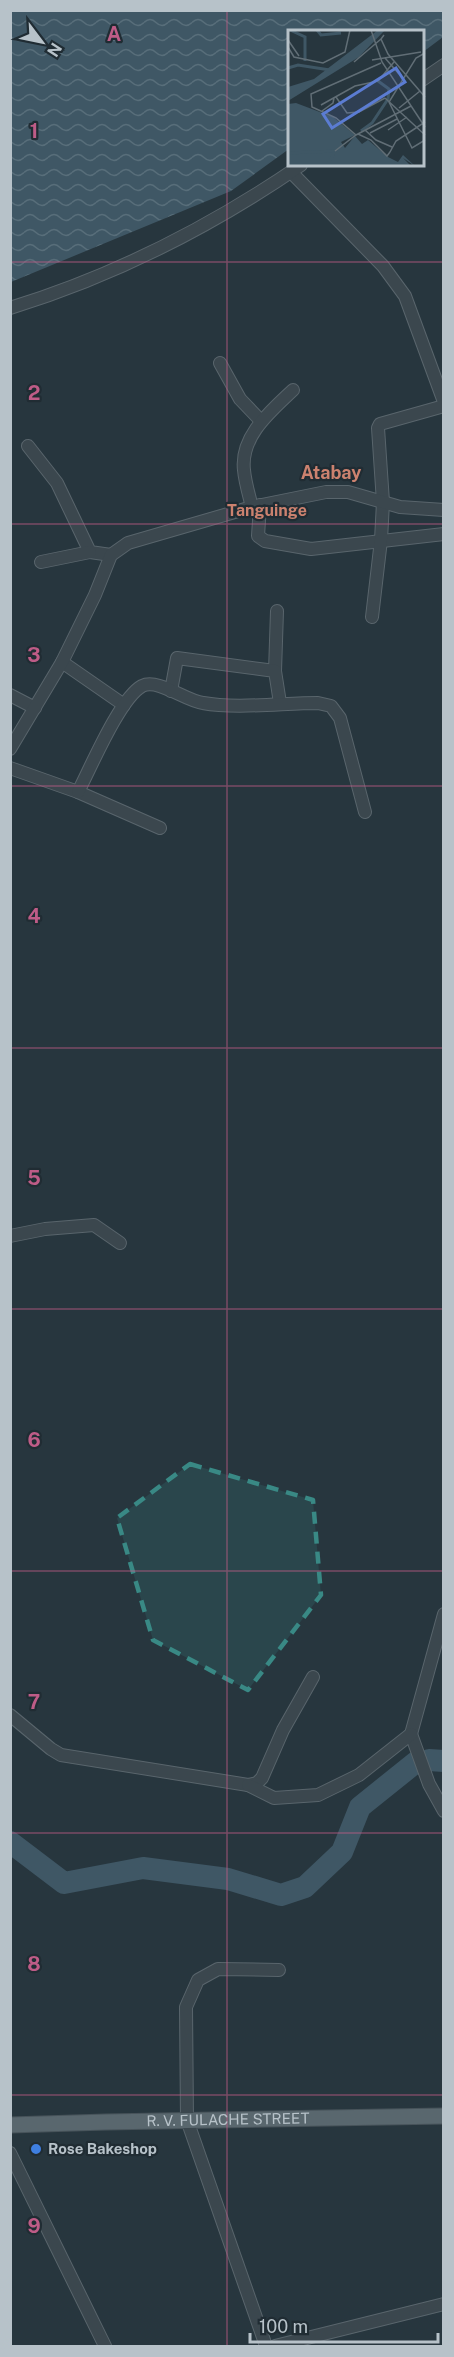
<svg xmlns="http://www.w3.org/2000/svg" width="454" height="2357" viewBox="0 0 454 2357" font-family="'Public Sans',sans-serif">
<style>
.water{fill:url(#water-waves)}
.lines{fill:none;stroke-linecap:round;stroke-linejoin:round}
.river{stroke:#3f5765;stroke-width:22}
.minor-casing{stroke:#59656c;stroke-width:14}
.major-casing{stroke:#47535a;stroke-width:17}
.minor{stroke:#3b474e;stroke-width:12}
.major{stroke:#59676e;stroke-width:15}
.marked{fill:#398985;fill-opacity:0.2;stroke:#398985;stroke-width:4.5;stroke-dasharray:12 8;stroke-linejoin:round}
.grid{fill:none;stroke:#be5c87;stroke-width:1.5;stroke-opacity:0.55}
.shop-dot{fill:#3f7fe0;stroke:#202c33;stroke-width:2}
.labels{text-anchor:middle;stroke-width:4.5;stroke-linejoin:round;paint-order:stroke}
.street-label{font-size:15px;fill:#b7c2c9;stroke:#202c33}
.poi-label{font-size:15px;font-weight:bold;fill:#b7c2c9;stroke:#202c33;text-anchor:start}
.neighbourhood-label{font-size:16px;font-weight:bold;fill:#cc826f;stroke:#202c33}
.quarter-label{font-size:18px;font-weight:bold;fill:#cc826f;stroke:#202c33}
.inset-river{fill:none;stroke:#3f5765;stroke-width:3}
.inset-road{fill:none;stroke:#616e76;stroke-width:1.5}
.view{fill:#5b7cd2;fill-opacity:0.15;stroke:#5b7cd2;stroke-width:3}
.inset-edge{fill:none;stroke:#b7c2c9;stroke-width:3}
.grid-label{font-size:20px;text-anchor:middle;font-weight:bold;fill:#be5c87;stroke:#202c33;stroke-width:4.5;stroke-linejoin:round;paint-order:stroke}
</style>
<defs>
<pattern id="water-waves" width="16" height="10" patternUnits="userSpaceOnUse" patternTransform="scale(1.5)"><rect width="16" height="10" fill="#3f5765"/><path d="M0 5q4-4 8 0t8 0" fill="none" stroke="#586e7a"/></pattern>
</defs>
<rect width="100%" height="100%" fill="#27363e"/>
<polygon class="water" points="11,10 443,11 443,37 423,52 422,32 289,32 289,149 231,191 11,282"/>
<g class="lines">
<g class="river">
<polyline points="429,1760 444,1761"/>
<polyline points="10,1842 64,1883 143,1868 228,1879 281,1895 305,1887 342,1852 360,1807 416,1762"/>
</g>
<g class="minor-casing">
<g id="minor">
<polyline points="422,80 444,65"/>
<polyline points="291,172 383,266 405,296 444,402"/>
<path d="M10,308c104,-32 202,-82 291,-143"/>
<polyline points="220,363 240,399 261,421"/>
<polyline points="28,446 57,483 90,552 111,555"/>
<polyline points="260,505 258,536 265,541 311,549 444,534"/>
<path d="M252,507c-3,-12 -7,-25 -8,-37 -4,-34 27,-59 49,-80"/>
<polyline points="41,562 90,552"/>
<polyline points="372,617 381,540 383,502 378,428 380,424 444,406"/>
<polyline points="62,662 124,705"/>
<polyline points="275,671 277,611"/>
<polyline points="171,691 177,658 275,671 280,703"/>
<polyline points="10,695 35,708"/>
<polyline points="10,749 62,662 95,595 111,555 128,543 252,507 326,492 348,492 400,507 444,510"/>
<polyline points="10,768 78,792 160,828"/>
<path d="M78,792c13,-25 42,-94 64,-106 16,-8 44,15 61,17 32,6 81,0 115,0l13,3 9,12 25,94"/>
<polyline points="10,1236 45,1229 94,1225 120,1243"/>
<polyline points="10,1715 51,1749 61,1755 248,1785 257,1783 262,1778 283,1730 313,1677"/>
<polyline points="411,1734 444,1614"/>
<polyline points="411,1734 429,1784 444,1811"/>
<polyline points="248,1785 274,1798 318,1795 359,1775 411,1734"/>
<polyline points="10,2153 105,2346"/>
<polyline points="266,2346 187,2120 186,2007 198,1980 218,1969 279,1970"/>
<polyline points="275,2346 444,2304"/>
</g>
</g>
<g class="major-casing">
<g id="major">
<path id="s1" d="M10,2125l96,-3 338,-6"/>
</g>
</g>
<use href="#minor" class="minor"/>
<use href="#major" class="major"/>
</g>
<path class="marked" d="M190,1464l123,36 8,95 -73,95 -95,-50 -36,-122z"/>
<path class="grid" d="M227,10v2336M10,262h434M10,524h434M10,786h434M10,1048h434M10,1309h434M10,1571h434M10,1833h434M10,2095h434"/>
<circle class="shop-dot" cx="36" cy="2149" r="6"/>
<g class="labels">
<g class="street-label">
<text dy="5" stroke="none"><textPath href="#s1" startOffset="218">R. V. FULACHE STREET</textPath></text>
</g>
<g class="poi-label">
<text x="48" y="2154">Rose Bakeshop</text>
</g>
<g class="neighbourhood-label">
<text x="267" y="516">Tanguinge</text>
</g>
<g class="quarter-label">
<text x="331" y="479">Atabay</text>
</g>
</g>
<g transform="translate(288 30)">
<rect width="136" height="136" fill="#27363e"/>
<path d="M90,0h7l-26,27 -71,44v-14l26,-8zM8,73l37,14 22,18 -14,7 4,6 10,-12 7,8 6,-4 20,17 10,5 5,-7 12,11 -12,-8 8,8h-123v-62z" fill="#3f5765"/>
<path class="inset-river" d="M2,0l15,7v24M29,0l4,5 20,-2M0,38l10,-3 32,5M73,101l11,-8 16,-24 1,-10 -11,-8M0,123l47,-2 -8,15"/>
<path class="inset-road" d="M83,0l11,32 43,65M96,5l-3,4 7,15 37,43M0,10l11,16M0,17l6,10 29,6 22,-11 5,-22M137,23l-9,5 -27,44 23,46 13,-8M97,28l14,16M84,30l49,-8M66,32l27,-23M90,51l16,-19M48,67l11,16 12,-1 26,-14M97,68l40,37M33,75l34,-19 23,-5M111,78l21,-17M34,81l11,-8 1,-5M77,100l11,10 16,7M100,100l19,-13M82,103l27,-14M70,104l13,6 16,16 3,-4M68,105l-20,-17 -24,-11 -1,-13 70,-31M47,121l21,-16 55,-29M102,122l6,-11 29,-19"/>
<path class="view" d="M108,38l9,14 -73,46 -9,-14z"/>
<rect width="136" height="136" class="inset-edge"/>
</g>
<g class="grid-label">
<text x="114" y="41">A</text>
<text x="34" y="138">1</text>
<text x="34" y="400">2</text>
<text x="34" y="662">3</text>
<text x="34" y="923">4</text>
<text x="34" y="1185">5</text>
<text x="34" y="1447">6</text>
<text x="34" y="1709">7</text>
<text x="34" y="1971">8</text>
<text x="34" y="2233">9</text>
</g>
<rect width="454" height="2357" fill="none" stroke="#b7c2c9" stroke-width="24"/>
<g transform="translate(42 42) rotate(122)" stroke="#202c33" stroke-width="4.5" paint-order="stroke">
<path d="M0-4.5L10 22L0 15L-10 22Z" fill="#b7c2c9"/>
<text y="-9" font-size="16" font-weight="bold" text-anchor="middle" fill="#b7c2c9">N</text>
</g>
<path d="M250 2333v9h188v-9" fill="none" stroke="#b7c2c9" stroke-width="3"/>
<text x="259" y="2333" font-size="18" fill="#b7c2c9" stroke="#202c33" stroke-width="4.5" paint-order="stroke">100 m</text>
</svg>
